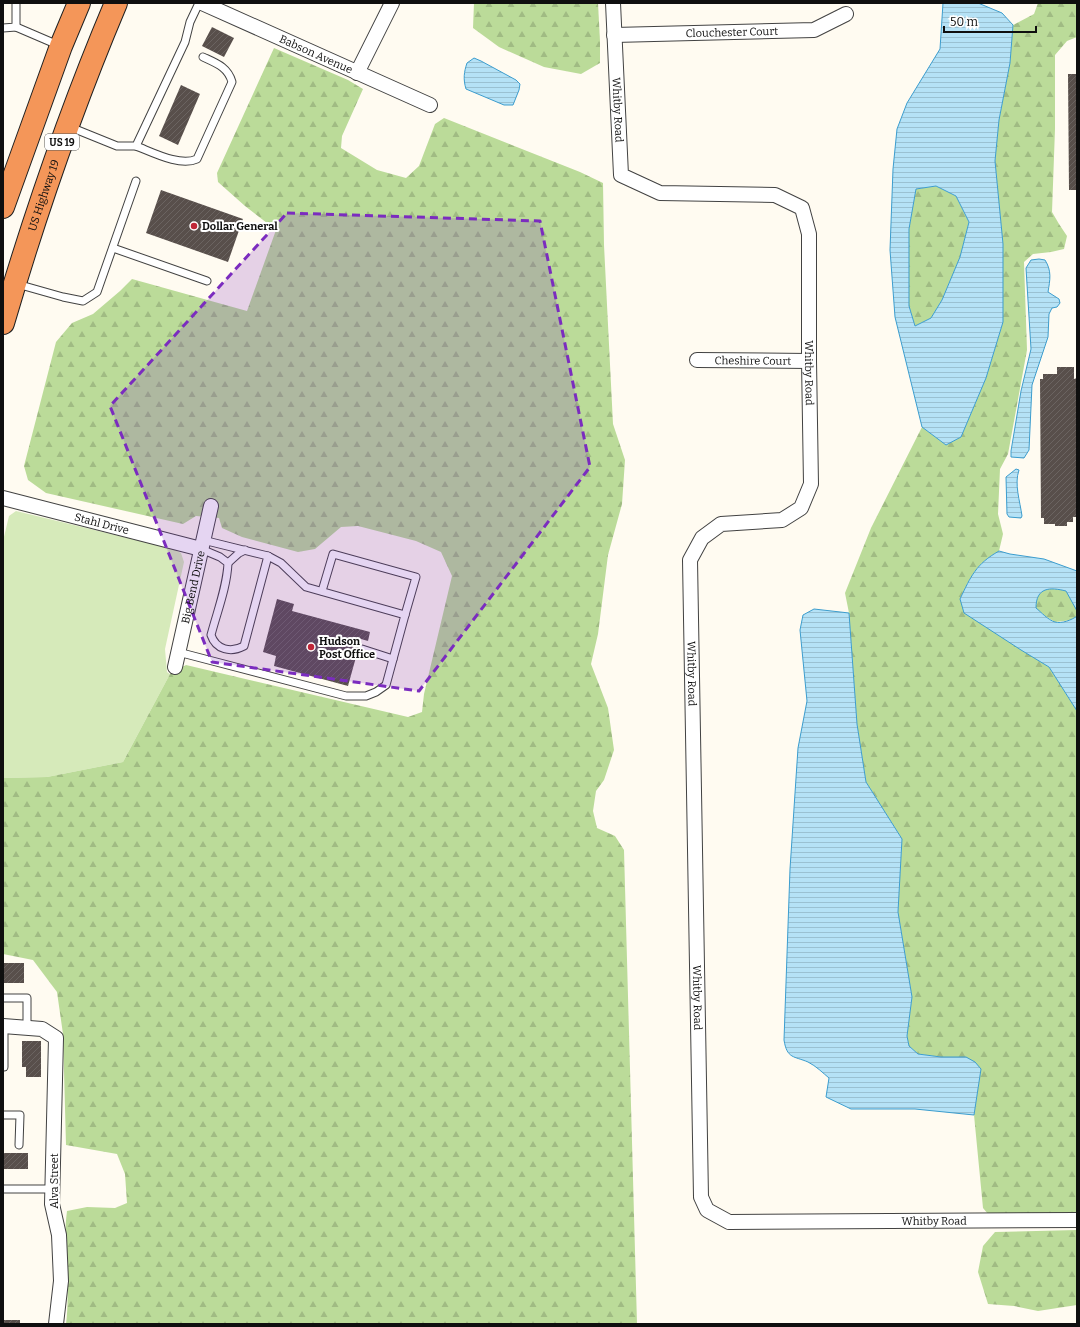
<svg xmlns="http://www.w3.org/2000/svg" width="1080" height="1327" viewBox="0 0 1080 1327" font-family="Bitter,serif">
<style>
.grass{fill:#d6eaba}
.forest{fill:url(#forest-firs)}
.water{fill:url(#water-rules);stroke:#3c9dce;fill-rule:evenodd}
.building{fill:url(#building-hatch)}
.lines{fill:none;stroke-linecap:round;stroke-linejoin:round}
.lane-casing{stroke:#424242;stroke-width:9}
.street-casing{stroke:#424242;stroke-width:16}
.highway-casing{stroke:#202020;stroke-width:24}
.lane{stroke:#fff;stroke-width:7}
.street{stroke:#fff;stroke-width:14}
.highway{stroke:#f49659;stroke-width:22}
.marked{fill:#7b2cbf;fill-opacity:0.2;stroke:#7b2cbf;stroke-width:3;stroke-dasharray:8 5;stroke-linejoin:round}
.poi-dot{fill:#c02637;stroke:#fff;stroke-width:1.5}
.labels{text-anchor:middle;stroke-width:4;stroke-linejoin:round;paint-order:stroke}
.shield{fill:#fff;stroke:#575757;stroke-width:1}
.shield-label{font-size:10px;font-weight:bold;fill:#0f0f0f}
.street-label{font-size:11px;fill:#0f0f0f;stroke:#fff}
.poi-label{font-size:11px;font-weight:bold;fill:#0f0f0f;stroke:#fff;text-anchor:start}
</style>
<defs>
<pattern id="forest-firs" width="22" height="20" patternUnits="userSpaceOnUse"><rect width="22" height="20" fill="#bbdb99"/><path d="M5 1l3.5 6h-7zM16 11l3.5 6h-7z" fill="#a0bb83"/></pattern>
<pattern id="water-rules" width="6" height="5" patternUnits="userSpaceOnUse"><rect width="6" height="5" fill="#b5e2f6"/><path d="M0 2.5h6" fill="none" stroke="#9ac1d2"/></pattern>
<pattern id="building-hatch" width="6" height="6" patternUnits="userSpaceOnUse"><rect width="6" height="6" fill="#584f4b"/><path d="M-1 1l2-2M0 6l6-6M5 7l2-2" fill="none" stroke="#6b6461"/></pattern>
</defs>
<rect width="100%" height="100%" fill="#fffbf1"/>
<polygon class="grass" points="16,511 173,549 181,553 184,562 165,649 167,672 170,674 123,762 47,777 3,778 3,541 9,516"/>
<g class="forest">
<polygon points="474,3 598,3 600,41 600,63 581,74 544,67 499,47 473,28"/>
<path d="M1038,3h39v34l-10,4 -12,14v74l-3,83 7,12 8,12 -3,13 -13,3 -18,2 -9,8 3,88 -19,104 -8,15 -2,45 5,20 -4,17c-23,13 -28,25 -39,48l35,34 54,34 28,44v502l-89,1 -5,-6 -9,-93 7,-46 -15,-12h-25l-23,-3 -9,-8 -2,-10 5,-39 -14,-85 4,-73 -36,-57 -9,-58 -8,-111 -4,-20 26,-65 51,-101 24,18 15,-8 25,-59 17,-56v-78l-8,-83 4,-41 11,-57 3,-38 21,-11z"/>
<path d="M274,48l74,32 15,9 -21,47 -1,12 36,22 29,8 13,-12 16,-42 9,-6 136,54 23,11 1,62 9,179 12,36 -3,44 -14,51 -10,79 -7,30 17,44 6,42 -10,30 -8,11 -3,20 4,17 18,8 9,14 13,474h-571c5,-38 -4,-76 1,-113l20,-4 28,1 12,-5 -2,-29 -8,-20 -51,-9 -3,-111 -6,-42 -24,-32 -30,-6v-176l44,-1 76,-15 47,-88 16,-9 222,52 14,-5 2,-18 28,-118 -11,-24 -25,-11 -58,-15 -17,1 -26,22 -17,3 -56,-15 -20,-9 -3,-10 -23,-2 -13,8 -137,-31 -18,-13 -4,-14 32,-124 16,-19 21,-9 27,-23 12,-12 115,32 29,-81 -31,-24 -27,-24 -1,-9z"/>
<polygon points="936,186 956,196 969,222 960,257 942,300 931,318 915,326 909,306 909,229 916,189"/>
<path d="M1053,588l13,3c5,8 11,16 11,25l-5,4 -17,2 -10,-6 -9,-8c0,-14 5,-18 17,-20z"/>
<polygon points="1077,1230 1077,1305 1038,1311 1014,1306 988,1304 978,1272 983,1246 995,1232"/>
</g>
<g class="water">
<path d="M943,3h35l24,10 11,12 -3,38 -11,57 -4,41 8,83v78l-17,56 -25,59 -15,8 -24,-18 -27,-110 -5,-67 3,-81 4,-40 10,-26 33,-54zM936,186l20,10 13,26 -9,35 -18,43 -11,18 -16,8 -6,-20v-77l7,-40z"/>
<path d="M474,58l7,3 35,19 4,4 -1,6 -6,15h-9l-38,-16c-3,-10 -2,-17 1,-26z"/>
<path d="M1039,259l6,1c7,11 5,20 3,32l11,7 1,4 -3,4 -5,1 -3,6 -1,23 -16,48 -3,65 -5,8 -13,-1v-6l10,-60 10,-42 -5,-81 5,-8z"/>
<path d="M1016,469l3,1c-5,14 1,31 3,46l-1,2 -12,-1 -2,-3 -1,-37z"/>
<path d="M999,551l11,3 34,5 33,12v40l-11,-20c-16,-4 -30,-4 -30,17 5,4 12,12 19,14 6,2 17,-2 22,-6v95l-28,-44 -28,-17 -57,-37 -4,-14c11,-23 16,-35 39,-48z"/>
<path d="M814,609l35,4 8,111 9,58 36,57 -4,73 14,85 -5,39 2,10 9,8 23,3h25l9,5 6,7 -7,46 -59,-6h-64l-25,-12 3,-19c-6,-5 -13,-12 -21,-16 -14,-6 -21,-3 -24,-22l6,-171 8,-121 9,-47 -7,-71 3,-15z"/>
</g>
<g class="building">
<polygon points="212,27 234,38 224,57 202,46"/>
<polygon points="1068,74 1077,74 1077,190 1069,190"/>
<polygon points="181,85 200,94 178,145 159,136"/>
<polygon points="161,190 243,219 228,262 146,233"/>
<polygon points="1057,367 1074,367 1074,379 1077,378 1077,517 1073,517 1073,522 1067,522 1067,526 1055,526 1055,524 1044,524 1044,518 1041,518 1040,379 1043,379 1043,374 1057,374"/>
<polygon points="277,599 294,604 292,611 370,632 368,641 361,639 348,686 274,666 276,656 263,652"/>
<rect x="3" y="963" width="21" height="20"/>
<polygon points="22,1041 41,1041 41,1077 26,1077 26,1067 22,1067"/>
<rect x="3" y="1153" width="25" height="16"/>
<rect x="3" y="1320" width="17" height="4"/>
</g>
<g class="lines">
<g class="lane-casing">
<g id="lane">
<polyline points="16,27 58,45"/>
<polyline points="3,28 16,27 16,3"/>
<polyline points="70,127 117,146 136,146 185,42 190,22 199,3"/>
<path d="M136,146c16,6 44,21 61,13l35,-77c-4,-15 -16,-19 -29,-25"/>
<polyline points="113,248 207,281"/>
<polyline points="17,284 63,297 83,301 97,292 136,181"/>
<path d="M201,549l19,8 8,6c-1,24 -11,49 -17,72 5,15 20,18 33,11l24,-90"/>
<polyline points="228,563 239,553 245,550"/>
<polyline points="322,591 333,554 416,577 405,615"/>
<polyline points="362,649 393,659"/>
<polyline points="178,652 346,696 366,696 376,692 386,685 405,615 306,587 281,563 268,556 203,540"/>
<polyline points="3,998 27,998 27,1027"/>
<polyline points="4,1026 4,1067"/>
<polyline points="3,1115 20,1115 19,1145"/>
<polyline points="3,1189 53,1189"/>
</g>
</g>
<g class="street-casing">
<g id="street">
<path id="s1" d="M202,3l228,102"/>
<path id="s2" d="M613,3l8,172 39,18 115,2 27,13 7,26v127l2,123 -10,24 -19,12 -61,4 -19,14 -12,22 11,637 6,13 22,12 348,-2"/>
<path id="s3" d="M614,35l200,-5 32,-16"/>
<polyline points="357,73 392,3"/>
<path id="s4" d="M697,360l112,1"/>
<path id="s5" d="M3,498l198,51"/>
<path id="s6" d="M175,667l36,-161"/>
<polyline points="3,1026 42,1029 56,1038 52,1204 59,1235 61,1281 56,1324"/>
</g>
</g>
<g class="highway-casing">
<g id="highway">
<polyline points="3,207 61,46 79,3"/>
<path id="s7" d="M3,323c32,-109 69,-216 113,-320"/>
</g>
</g>
<use href="#lane" class="lane"/>
<use href="#street" class="street"/>
<use href="#highway" class="highway"/>
</g>
<path class="marked" d="M287,213l253,8 50,246 -171,224 -207,-29 -102,-256z"/>
<g class="poi-dot">
<circle cx="194" cy="226" r="4"/>
<circle cx="311" cy="647" r="4"/>
</g>
<g class="labels">
<rect class="shield" x="45" y="134" width="34" height="16" rx="3"/>
<g class="shield-label">
<text x="62" y="146">US 19</text>
</g>
<g class="street-label">
<text dy="4" stroke="none"><textPath href="#s3" startOffset="118">Clouchester Court</textPath></text>
<text dy="4" stroke="none"><textPath href="#s1" startOffset="125">Babson Avenue</textPath></text>
<text dy="4" stroke="none"><textPath href="#s2" startOffset="107">Whitby Road</textPath></text>
<text dy="4" stroke="none"><textPath href="#s7" startOffset="134">US Highway 19</textPath></text>
<text dy="4" stroke="none"><textPath href="#s4" startOffset="56">Cheshire Court</textPath></text>
<text dy="4" stroke="none"><textPath href="#s2" startOffset="526">Whitby Road</textPath></text>
<text dy="4" stroke="none"><textPath href="#s5" startOffset="102">Stahl Drive</textPath></text>
<text dy="4" stroke="none"><textPath href="#s6" startOffset="82">Big Bend Drive</textPath></text>
<text dy="4" stroke="none"><textPath href="#s2" startOffset="909">Whitby Road</textPath></text>
<text dy="4" stroke="none"><textPath href="#s2" startOffset="1233">Whitby Road</textPath></text>
<text transform="translate(54 1181) rotate(-90)" y="4">Alva Street</text>
<text dy="4" stroke="none"><textPath href="#s2" startOffset="1677">Whitby Road</textPath></text>
</g>
<g class="poi-label">
<text x="202" y="230">Dollar General</text>
<text x="319" y="645">Hudson<tspan x="319" dy="13">Post Office</tspan></text>
</g>
</g>
<rect width="1080" height="1327" fill="none" stroke="#0f0f0f" stroke-width="8"/>
<path d="M944 26v6h92v-6" fill="none" stroke="#0f0f0f" stroke-width="2"/>
<text x="950" y="26" font-size="12" fill="#0f0f0f" stroke="#ffffff" stroke-width="3" paint-order="stroke">50 m</text>
</svg>
